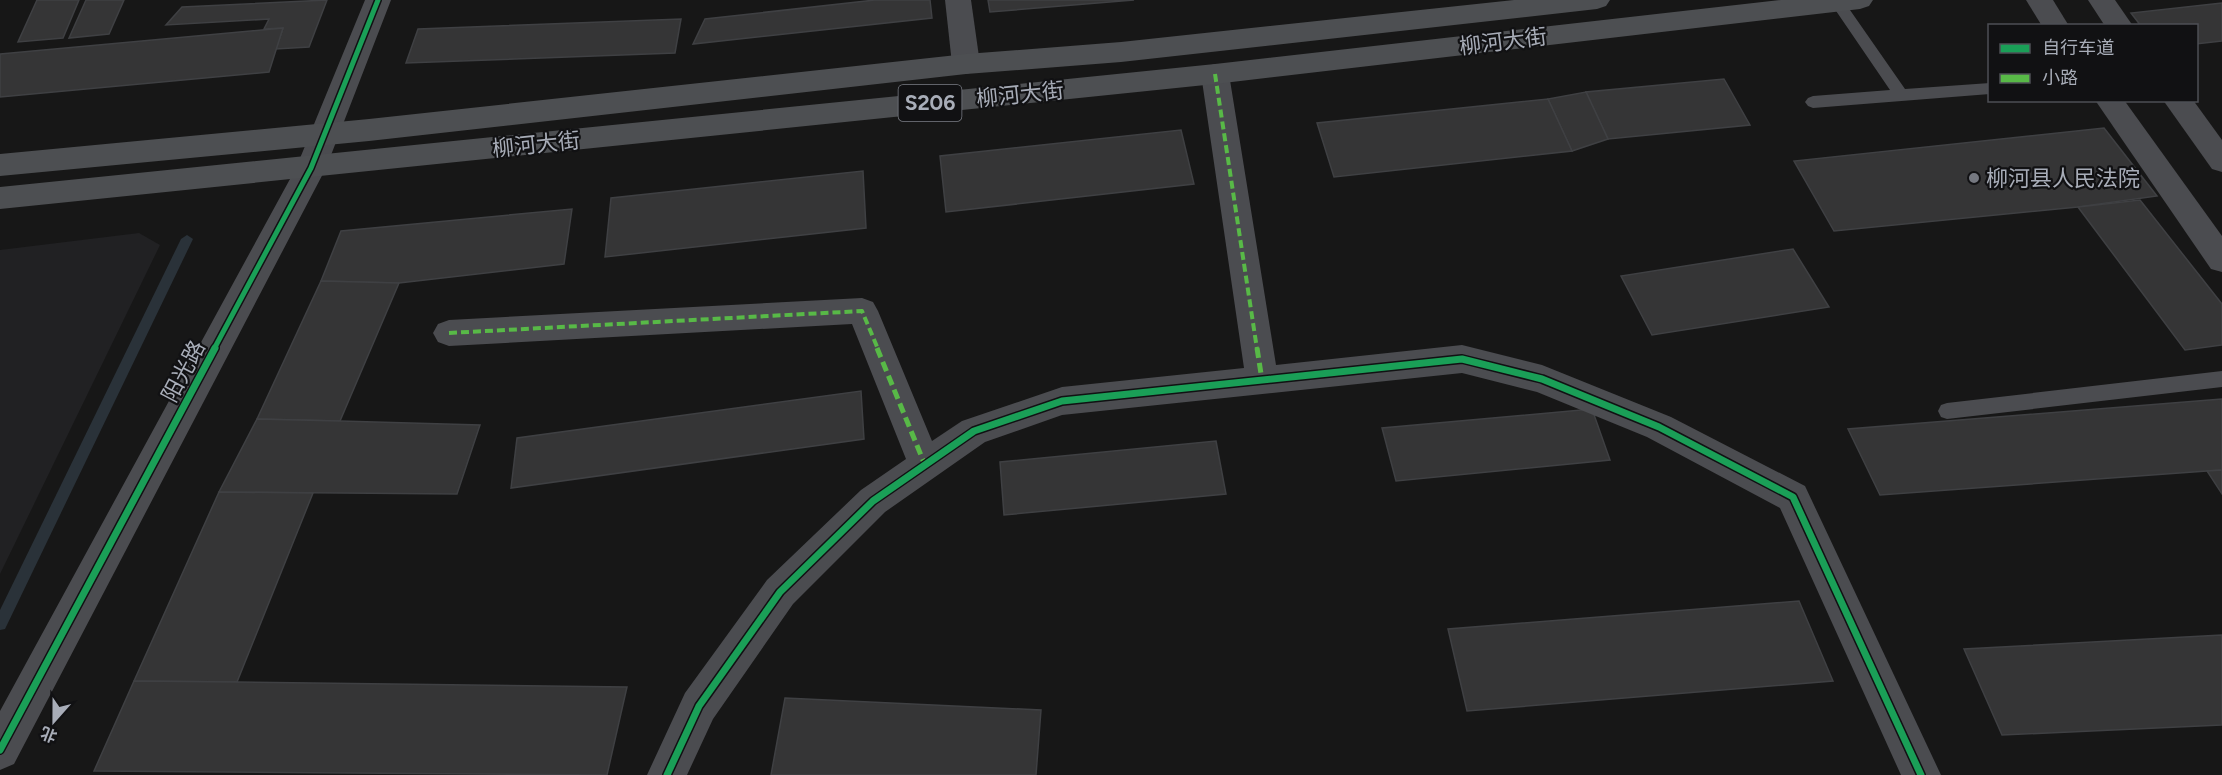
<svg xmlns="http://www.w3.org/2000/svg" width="2222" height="775" viewBox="0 0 2222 775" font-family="Figtree,'Noto Sans SC',sans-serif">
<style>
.built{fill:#212123}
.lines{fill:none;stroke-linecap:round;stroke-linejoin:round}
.stream{fill:#2a3239;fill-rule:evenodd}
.building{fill:#353536;stroke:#3f4043;stroke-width:1.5}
.lane{fill:#4b4c50;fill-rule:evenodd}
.street{fill:#4b4c50;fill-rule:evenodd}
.primary{fill:#4d4f52;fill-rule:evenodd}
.quiet-far1{stroke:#58b947;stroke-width:4;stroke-dasharray:8 4;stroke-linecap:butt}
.quiet{stroke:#58b947;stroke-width:5;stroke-dasharray:10 5;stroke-linecap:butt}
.cycleway-far1-casing{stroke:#111113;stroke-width:8}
.cycleway-casing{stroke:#111113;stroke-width:10}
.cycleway-far1{stroke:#1a9f57;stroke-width:5}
.cycleway{stroke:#1a9f57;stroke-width:7}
.poi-dot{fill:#757880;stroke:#111113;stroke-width:2}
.labels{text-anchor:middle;stroke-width:4.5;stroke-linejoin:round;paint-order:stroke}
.shield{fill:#111113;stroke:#7b7e86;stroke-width:1.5}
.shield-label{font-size:21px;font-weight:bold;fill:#a8adb8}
.street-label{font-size:22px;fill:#a8adb8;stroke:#111113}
.poi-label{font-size:22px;fill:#a8adb8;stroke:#111113;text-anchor:start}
</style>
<rect width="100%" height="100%" fill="#171717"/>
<polygon class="built" points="139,233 160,245 0,574 0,250"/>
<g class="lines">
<polygon class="stream" points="187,235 193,239 5,629 0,630 0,610 181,239"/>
</g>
<g class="building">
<polygon points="37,0 79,0 63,38 18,42"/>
<polygon points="86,0 124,0 109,34 69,38"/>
<polygon points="327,0 309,47 276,49 283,28 264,29 269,19 166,25 182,7"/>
<polygon points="875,0 930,0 932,18 693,44 705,19"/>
<polygon points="988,0 1134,0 990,12"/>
<polygon points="2222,3 2222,41 2196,44 2196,26 2141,26 2131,13"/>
<polygon points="681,19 675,53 406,63 418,29"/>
<polygon points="283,28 269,72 0,97 0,54"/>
<polygon points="1724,79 1750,125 1608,139 1586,92"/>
<polygon points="1586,92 1608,139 1572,151 1548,99"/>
<polygon points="1548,99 1572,151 1334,177 1317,123"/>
<polygon points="2104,128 2157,196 2078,207 1834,231 1794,161"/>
<polygon points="1181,130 1194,184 946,212 940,156"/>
<polygon points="863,171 866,228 605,257 611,198"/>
<polygon points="2140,200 2222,304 2222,345 2185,350 2078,207"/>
<polygon points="572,209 564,264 399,283 321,281 341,231"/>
<polygon points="1793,249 1829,307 1652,335 1621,276"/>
<polygon points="321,281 399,283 340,421 257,419"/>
<polygon points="861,391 864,439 511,488 517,438"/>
<polygon points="2222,399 2222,470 2207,471 1880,495 1848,429"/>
<polygon points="1592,409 1610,460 1396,481 1382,428"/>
<polygon points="257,419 340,421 480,425 457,494 219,492"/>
<polygon points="1216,441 1226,494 1004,515 1000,462"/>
<polygon points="2222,470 2222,494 2207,471"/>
<polygon points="219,492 313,493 237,682 134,681"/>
<polygon points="1799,601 1833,681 1467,711 1448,629"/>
<polygon points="2222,635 2222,725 2002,735 1964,649"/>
<polygon points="134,681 237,682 627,687 607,775 94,771"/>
<polygon points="785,698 1041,710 1036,775 771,775"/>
</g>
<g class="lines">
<g class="lane">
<polygon points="1831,0 1843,0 1905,89 1990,83 1990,94 1813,108 1808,106 1805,102 1808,98 1813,96 1890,90 1832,5"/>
<polygon points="2222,371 2222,387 1947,419 1941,417 1938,411 1941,405 1947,403"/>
</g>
<g class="street">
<polygon points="365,0 391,0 326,168 14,764 0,770 0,711 296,168"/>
<polygon points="945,0 971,0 980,64 976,71 966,74 956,71 952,64"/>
<polygon points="2026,0 2053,0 2069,26 2042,26"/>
<polygon points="2088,0 2115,0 2133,26 2105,26"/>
<polygon points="1215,64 1225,67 1229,74 1276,365 1462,345 1542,365 1671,417 1805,486 1941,775 1901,775 1780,508 1647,437 1537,392 1462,373 1062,415 985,442 885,512 793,604 713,719 687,775 647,775 685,693 767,580 861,490 906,459 852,324 449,346 438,342 433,333 438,324 449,320 862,298 873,302 878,311 932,441 962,421 1062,387 1244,368 1201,74 1205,67"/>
<polygon points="2095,100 2124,100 2222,236 2222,272 2211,269"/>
<polygon points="2163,100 2193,100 2222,140 2222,172 2212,169"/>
</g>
<g class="primary">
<polygon points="1514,0 1610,0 1606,6 1597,9 1121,62 966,74 369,141 0,176 0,154 369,119 966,54 1121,42"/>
<polygon points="1781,0 1873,0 1869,6 1860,9 1215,84 0,209 0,187 1215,64"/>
</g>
<g class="quiet-far1">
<polyline points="1215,74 1257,349"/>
<polyline points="449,333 862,311 878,349"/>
</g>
<g class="quiet">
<polyline points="877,348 925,465"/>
<polyline points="1257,348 1262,380"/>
</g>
<g class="cycleway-far1-casing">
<polyline id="cycleway-far1" points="214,349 311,168 378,0"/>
</g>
<g class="cycleway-casing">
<g id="cycleway">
<polyline points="0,750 215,348"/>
<polyline points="667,775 699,706 780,592 873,501 974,431 1062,401 1462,359 1542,379 1659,427 1793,497 1921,775"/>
</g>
</g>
<use href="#cycleway-far1" class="cycleway-far1"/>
<use href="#cycleway" class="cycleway"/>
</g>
<circle class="poi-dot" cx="1974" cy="178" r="6"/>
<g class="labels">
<rect class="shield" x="898.5" y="85" width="63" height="36" rx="4.5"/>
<g class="shield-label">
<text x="930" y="110">S206</text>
</g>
<g class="street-label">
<text transform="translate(1503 41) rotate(-7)" y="8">柳河大街</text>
<text transform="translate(1020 94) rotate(-6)" y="8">柳河大街</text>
<text transform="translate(536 144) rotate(-6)" y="8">柳河大街</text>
<text transform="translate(183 371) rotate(-62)" y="8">阳光路</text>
</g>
<g class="poi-label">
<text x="1986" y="186">柳河县人民法院</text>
</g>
</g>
<rect x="1988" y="24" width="210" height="78" fill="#111113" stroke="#4d4f55" stroke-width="1.5"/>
<rect x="2000" y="44" width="30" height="9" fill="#1a9f57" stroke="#4d4f55" stroke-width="1.5"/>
<text x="2042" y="54" font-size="18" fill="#a8adb8">自行车道</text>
<rect x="2000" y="74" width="30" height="9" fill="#58b947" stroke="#4d4f55" stroke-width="1.5"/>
<text x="2042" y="84" font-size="18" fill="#a8adb8">小路</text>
<g transform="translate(54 721) rotate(201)" stroke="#111113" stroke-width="4.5" paint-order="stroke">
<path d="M0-4.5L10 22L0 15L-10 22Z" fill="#a8adb8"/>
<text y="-9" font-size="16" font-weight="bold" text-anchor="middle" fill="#a8adb8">北</text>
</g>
</svg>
